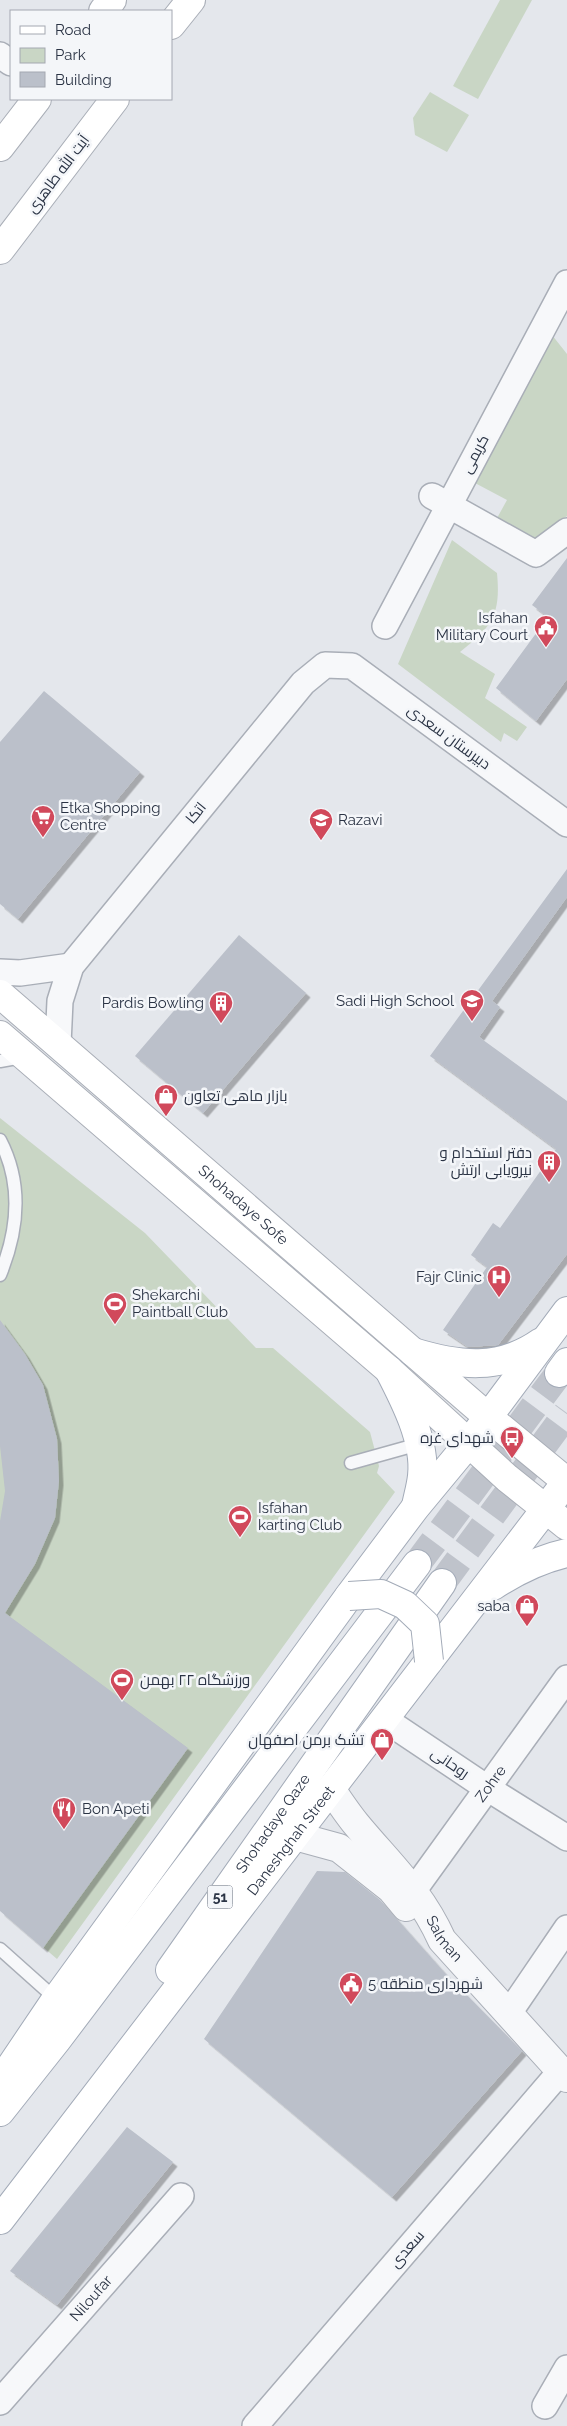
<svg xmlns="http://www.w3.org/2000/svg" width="567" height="2426" viewBox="0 0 567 2426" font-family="Raleway,Cairo,sans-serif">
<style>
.green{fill:#c9d6c5}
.building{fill:#bbc0ca;filter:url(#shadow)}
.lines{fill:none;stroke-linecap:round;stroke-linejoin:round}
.primary-tunnel{stroke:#bfc3cb;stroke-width:28;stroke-dasharray:28 14;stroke-linecap:butt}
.service-casing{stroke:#a9aeb7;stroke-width:15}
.minor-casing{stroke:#a9aeb7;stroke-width:28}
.tertiary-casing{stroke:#a9aeb7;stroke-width:30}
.secondary-casing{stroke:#a9aeb7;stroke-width:30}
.primary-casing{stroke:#a3abb8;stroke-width:30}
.service{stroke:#f7f8fa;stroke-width:12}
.minor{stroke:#f7f8fa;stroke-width:25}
.tertiary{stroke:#f7f8fa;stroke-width:28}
.secondary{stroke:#fff;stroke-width:28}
.primary{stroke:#fff;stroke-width:28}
.primary-bridge-casing{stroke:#a3abb8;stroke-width:30;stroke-linecap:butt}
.primary-bridge{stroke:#fff;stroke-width:28}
.labels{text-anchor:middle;stroke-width:5;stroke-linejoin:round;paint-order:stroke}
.shield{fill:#f4f6f9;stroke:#676e7b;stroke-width:1}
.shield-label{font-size:14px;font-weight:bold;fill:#2b3445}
.street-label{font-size:15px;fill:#2b3445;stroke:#f4f6f9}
.poi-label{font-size:15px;fill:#2b3445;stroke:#f4f6f9;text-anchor:end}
</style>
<defs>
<filter id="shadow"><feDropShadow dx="4.5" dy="4.5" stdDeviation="0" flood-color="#0004"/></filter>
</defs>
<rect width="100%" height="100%" fill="#e4e7ec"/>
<g class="green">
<polygon points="500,0 532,0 478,99 453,86"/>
<polygon points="430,92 469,115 447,152 415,135 413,118"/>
<polygon points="552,335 567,354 567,516 533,540 496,520 507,500 475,483"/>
<path d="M452,540l45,33c4,42 -5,54 -37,79l35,22 -10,24 42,29 -10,14 -13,-8 -3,9 -103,-78z"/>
<polygon points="0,1118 145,1233 256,1348 273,1348 370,1432 379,1466 377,1473 395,1492 57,1959 0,1910"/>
</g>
<g class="building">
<polygon points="567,558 567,679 536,721 496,688 548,617 532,605"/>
<polygon points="44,691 140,772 18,919 0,904 0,742"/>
<polygon points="567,869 567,897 492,1001 500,1007 479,1037 567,1101 567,1254 498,1345 468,1347 443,1330 487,1267 471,1255 493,1223 500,1228 556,1149 430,1056"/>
<polygon points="239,935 306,993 203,1113 135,1056"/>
<polygon points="0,1320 25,1354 43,1385 57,1439 59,1481 55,1518 35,1564 5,1613 188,1748 43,1948 0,1911 0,1521 5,1491 0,1446"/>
<polygon points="317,1871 345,1872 380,1900 443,1971 522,2051 392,2197 204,2039"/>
<polygon points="127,2127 173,2162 57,2305 10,2271"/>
</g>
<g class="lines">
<g class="primary-tunnel">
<polyline points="417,1564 559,1373"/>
<polyline points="442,1583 567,1413"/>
</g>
<g class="service-casing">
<g id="service">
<polyline points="0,1061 22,1057"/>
<path d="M0,1140c23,44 18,91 0,135"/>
<polyline points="351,1463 419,1444"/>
<polyline points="0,1949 56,1999"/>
</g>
</g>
<g class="minor-casing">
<g id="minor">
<polyline points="0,55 11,63"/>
<polyline points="432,496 536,554 567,531"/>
<polyline points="385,626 567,283"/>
<polyline points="0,972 20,973 71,966"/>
<polyline points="58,1044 60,1001 71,966 303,683 325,665 352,666 567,824"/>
<polyline points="384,1719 487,1788 567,1838"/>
<path id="s1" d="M414,1890l153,-212"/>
<polyline points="509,2013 567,1928"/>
<path id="s2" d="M0,2402l181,-206"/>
<polyline points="545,2406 567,2368"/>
<polyline points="255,2426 560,2072"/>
</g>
</g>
<g class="tertiary-casing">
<g id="tertiary">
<path id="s3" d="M331,1789c8,12 16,24 25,35 33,40 64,67 86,116l125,138"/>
<polyline points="295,1836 339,1848 391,1889 406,1907"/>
</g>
</g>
<g class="secondary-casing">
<g id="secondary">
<polyline points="103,11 112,0"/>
<polyline points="171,25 191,0"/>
<polyline points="0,147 37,99"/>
<polyline points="0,250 115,99"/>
<path id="s4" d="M0,994l488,423 79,65"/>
<polyline points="0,1035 389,1370 507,1478 567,1526"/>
</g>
</g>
<g class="primary-casing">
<g id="primary">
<path d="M413,1352c46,14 87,19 128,-10"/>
<path d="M389,1370c15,29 37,71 33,106 -1,10 -4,20 -6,30"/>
<polyline points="559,1373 567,1362"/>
<path d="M493,1586c23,-15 47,-27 74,-33"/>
<path id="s5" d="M170,1970l272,-387"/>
<polyline points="0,2082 56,1999 349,1596 415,1508 468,1444 567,1311"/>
<polyline points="0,2112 57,2040 417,1564"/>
<path id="s6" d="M0,2220l567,-739"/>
</g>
</g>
<use href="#service" class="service"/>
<use href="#minor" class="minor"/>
<use href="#tertiary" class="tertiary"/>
<use href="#secondary" class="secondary"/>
<use href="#primary" class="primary"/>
<g class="primary-bridge-casing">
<polyline id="primary-bridge" points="349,1596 381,1594 405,1605 425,1624 429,1661"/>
</g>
<use href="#primary-bridge" class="primary-bridge"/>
</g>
<defs>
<g id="civic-pin" transform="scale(1.25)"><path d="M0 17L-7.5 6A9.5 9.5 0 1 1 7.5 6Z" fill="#d1495b" stroke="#f4f6f9"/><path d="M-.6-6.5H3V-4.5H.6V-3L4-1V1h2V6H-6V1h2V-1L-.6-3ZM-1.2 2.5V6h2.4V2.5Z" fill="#fff"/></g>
<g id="supermarket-pin" transform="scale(1.25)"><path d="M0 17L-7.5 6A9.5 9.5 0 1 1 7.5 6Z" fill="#d1495b" stroke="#f4f6f9"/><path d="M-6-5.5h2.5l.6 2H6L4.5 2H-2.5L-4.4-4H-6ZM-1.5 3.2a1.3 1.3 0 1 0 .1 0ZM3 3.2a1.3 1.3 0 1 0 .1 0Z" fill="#fff"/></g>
<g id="school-pin" transform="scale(1.25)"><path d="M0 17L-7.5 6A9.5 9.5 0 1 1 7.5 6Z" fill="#d1495b" stroke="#f4f6f9"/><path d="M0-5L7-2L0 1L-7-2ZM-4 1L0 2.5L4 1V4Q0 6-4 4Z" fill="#fff"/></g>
<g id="building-pin" transform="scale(1.25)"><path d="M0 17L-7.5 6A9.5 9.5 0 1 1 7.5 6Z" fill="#d1495b" stroke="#f4f6f9"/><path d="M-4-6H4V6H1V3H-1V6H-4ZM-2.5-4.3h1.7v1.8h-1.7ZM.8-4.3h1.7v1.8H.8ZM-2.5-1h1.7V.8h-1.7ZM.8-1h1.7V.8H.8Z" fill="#fff"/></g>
<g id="shop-pin" transform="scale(1.25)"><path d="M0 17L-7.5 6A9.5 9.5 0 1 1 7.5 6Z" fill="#d1495b" stroke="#f4f6f9"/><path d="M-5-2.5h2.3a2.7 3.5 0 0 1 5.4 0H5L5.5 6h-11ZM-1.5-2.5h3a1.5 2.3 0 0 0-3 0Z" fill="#fff"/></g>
<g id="hospital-pin" transform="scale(1.25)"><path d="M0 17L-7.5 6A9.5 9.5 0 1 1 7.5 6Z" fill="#d1495b" stroke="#f4f6f9"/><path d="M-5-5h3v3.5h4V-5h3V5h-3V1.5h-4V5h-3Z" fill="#fff"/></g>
<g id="stadium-pin" transform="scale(1.25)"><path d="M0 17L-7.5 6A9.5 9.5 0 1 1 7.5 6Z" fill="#d1495b" stroke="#f4f6f9"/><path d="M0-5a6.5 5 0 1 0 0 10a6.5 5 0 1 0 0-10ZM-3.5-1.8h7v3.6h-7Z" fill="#fff"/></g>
<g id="bus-pin" transform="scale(1.25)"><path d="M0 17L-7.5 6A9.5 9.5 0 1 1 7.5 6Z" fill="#d1495b" stroke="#f4f6f9"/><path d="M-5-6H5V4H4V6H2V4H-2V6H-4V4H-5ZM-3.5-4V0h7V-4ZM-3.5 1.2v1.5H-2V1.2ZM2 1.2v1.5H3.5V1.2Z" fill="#fff"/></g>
<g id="restaurant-pin" transform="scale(1.25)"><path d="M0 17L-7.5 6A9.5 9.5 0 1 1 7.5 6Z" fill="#d1495b" stroke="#f4f6f9"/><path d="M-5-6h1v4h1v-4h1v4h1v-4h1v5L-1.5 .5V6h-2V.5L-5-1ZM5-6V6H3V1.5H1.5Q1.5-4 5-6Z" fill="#fff"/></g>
</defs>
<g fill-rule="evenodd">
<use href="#civic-pin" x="546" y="627"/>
<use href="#supermarket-pin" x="43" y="817"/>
<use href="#school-pin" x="321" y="820"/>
<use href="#school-pin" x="472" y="1001"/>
<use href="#building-pin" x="221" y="1003"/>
<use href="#shop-pin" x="166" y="1096"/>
<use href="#building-pin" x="549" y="1162"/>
<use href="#hospital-pin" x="499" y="1277"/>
<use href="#stadium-pin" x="115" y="1304"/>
<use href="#bus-pin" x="512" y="1438"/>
<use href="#stadium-pin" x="240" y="1517"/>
<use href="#shop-pin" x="527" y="1606"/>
<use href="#stadium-pin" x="122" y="1680"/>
<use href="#shop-pin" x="382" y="1740"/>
<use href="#restaurant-pin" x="64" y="1809"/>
<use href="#civic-pin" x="351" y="1984"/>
</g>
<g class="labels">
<rect class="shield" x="207.5" y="1885.5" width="25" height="23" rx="4"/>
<g class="shield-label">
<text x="220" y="1902">51</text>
</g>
<g class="street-label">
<text transform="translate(58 174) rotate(-53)" y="5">آیت الله طاهری</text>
<text transform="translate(475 454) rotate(-62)" y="5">کریمی</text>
<text transform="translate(449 737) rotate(36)" y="5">دبیرستان سعدی</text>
<text transform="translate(196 813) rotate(-51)" y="5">اتکا</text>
<text dy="5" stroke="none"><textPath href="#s4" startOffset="322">Shohadaye Sofe</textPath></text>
<text transform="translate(450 1763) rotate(34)" y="5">روحانی</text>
<text dy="5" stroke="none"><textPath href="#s1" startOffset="131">Zohre</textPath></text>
<text dy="5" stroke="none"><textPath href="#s5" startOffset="179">Shohadaye Qaze</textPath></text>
<text dy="5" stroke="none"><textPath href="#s6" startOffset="478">Daneshghah Street</textPath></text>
<text dy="5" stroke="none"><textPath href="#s3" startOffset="188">Salman</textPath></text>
<text transform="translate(407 2249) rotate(-49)" y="5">سعدی</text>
<text dy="5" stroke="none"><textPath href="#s2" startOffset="138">Niloufar</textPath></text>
</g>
<g class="poi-label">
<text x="528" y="623">Isfahan<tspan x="528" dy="17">Military Court</tspan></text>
<text x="60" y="813" text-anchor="start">Etka Shopping<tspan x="60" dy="17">Centre</tspan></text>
<text x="338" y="825" text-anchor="start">Razavi</text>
<text x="454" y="1006">Sadi High School</text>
<text x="204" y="1008">Pardis Bowling</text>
<text x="184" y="1101" text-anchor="start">بازار ماهی تعاون</text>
<text x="532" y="1158">دفتر استخدام و<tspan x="532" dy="17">نیرویابی ارتش</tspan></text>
<text x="482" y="1282">Fajr Clinic</text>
<text x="132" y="1300" text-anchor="start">Shekarchi<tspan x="132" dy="17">Paintball Club</tspan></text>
<text x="494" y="1443">شهدای غره</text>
<text x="258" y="1513" text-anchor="start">Isfahan<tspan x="258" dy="17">karting Club</tspan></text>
<text x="510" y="1611">saba</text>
<text x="140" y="1685" text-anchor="start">ورزشگاه ۲۲ بهمن</text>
<text x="364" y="1745">تشک برمن اصفهان</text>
<text x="82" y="1814" text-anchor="start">Bon Apeti</text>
<text x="368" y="1989" text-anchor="start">شهرداری منطقه 5</text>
</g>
</g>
<rect x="10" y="10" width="162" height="90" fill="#f4f6f9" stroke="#a4a8b1"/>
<rect x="20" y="26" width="25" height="8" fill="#ffffff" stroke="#a4a8b1"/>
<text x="55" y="35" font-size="15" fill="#2b3445">Road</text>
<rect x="20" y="48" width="25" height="15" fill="#c9d6c5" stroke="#a4a8b1"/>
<text x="55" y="60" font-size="15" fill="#2b3445">Park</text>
<rect x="20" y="72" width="25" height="15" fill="#bbc0ca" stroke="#a4a8b1"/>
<text x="55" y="85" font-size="15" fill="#2b3445">Building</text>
</svg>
